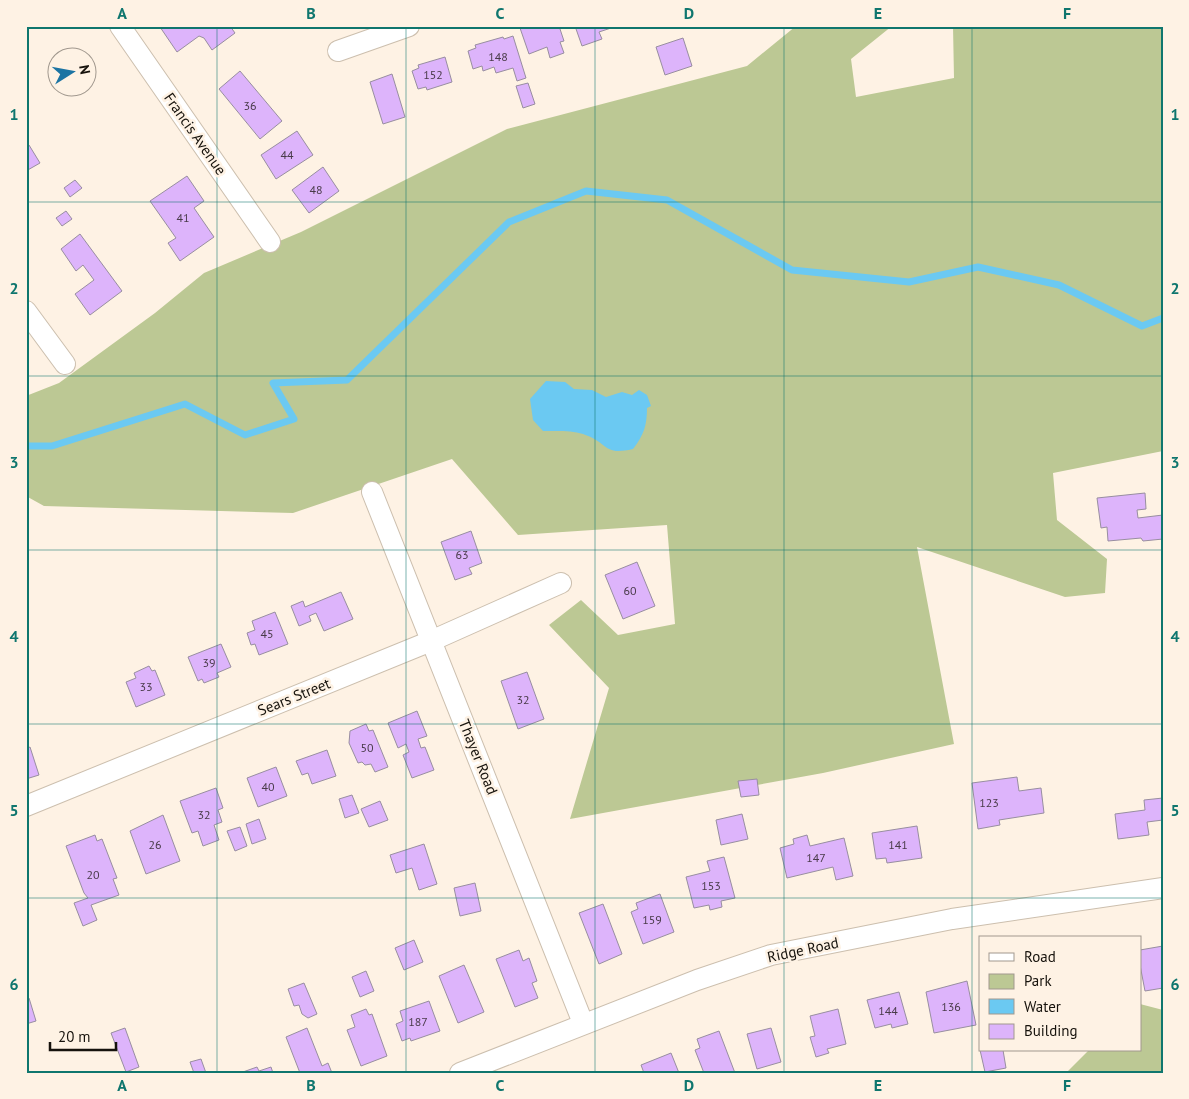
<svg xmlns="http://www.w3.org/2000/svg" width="1189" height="1099" viewBox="0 0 1189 1099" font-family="'PT Sans',sans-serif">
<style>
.green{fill:#bcc894}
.water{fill:#6bc9f2}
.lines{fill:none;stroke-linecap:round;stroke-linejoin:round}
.stream{stroke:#6bc9f2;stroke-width:7}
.building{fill:#ddb4fb;stroke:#988ea0}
.street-casing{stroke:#ccbfae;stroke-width:22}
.street{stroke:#fff;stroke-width:20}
.grid{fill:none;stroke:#0f766e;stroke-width:1;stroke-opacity:0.55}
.labels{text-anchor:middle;stroke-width:5;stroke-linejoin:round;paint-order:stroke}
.number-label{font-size:12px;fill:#483a48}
.street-label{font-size:15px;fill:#16120c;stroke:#fef2e4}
.neatline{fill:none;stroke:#0f766e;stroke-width:2}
.grid-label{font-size:16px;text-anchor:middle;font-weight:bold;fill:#0f766e}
</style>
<rect width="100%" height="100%" fill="#fef2e4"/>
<g class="green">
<polygon points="796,26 892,26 851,59 856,97 954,78 953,26 1163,26 1163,451 1053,473 1057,520 1107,559 1105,593 1065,597 917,547 954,744 823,773 570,819 609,688 549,625 581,600 618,635 675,624 667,525 518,535 452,459 293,513 44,506 26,496 26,396 59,383 155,313 204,273 301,232 507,129 747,66"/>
<polygon points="1140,1004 1163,1010 1163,1073 1069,1073 1068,1071 1089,1050 1140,1050"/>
</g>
<path class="water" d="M546,381l19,1 9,7 18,1 14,7 16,-5 10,3 7,-5 8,5 4,11 -4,2c0,17 -3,27 -14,41 -31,7 -23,-6 -50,-15 -12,-4 -27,-3 -40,-3l-10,-11 -3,-21z"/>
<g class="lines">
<polyline class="stream" points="26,446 52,446 185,404 245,435 294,419 273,383 347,380 509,222 586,191 667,200 792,270 909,282 978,267 1059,285 1142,326 1163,318"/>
</g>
<g class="building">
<polygon points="230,26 235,33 212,50 204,38 199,36 177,52 160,27"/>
<polygon points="526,26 559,26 564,41 560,42 564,53 550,58 547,47 529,54 520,28"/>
<polygon points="575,26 617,26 599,32 602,39 582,46"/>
<polygon points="513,36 526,78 517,81 513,68 496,73 494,67 483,71 482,66 473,69 468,51 476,48 475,45 503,37 504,39"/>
<polygon points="683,38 692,66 665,75 656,47"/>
<polygon points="445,57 452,82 427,90 426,87 418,89 412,71 419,68 418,65"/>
<polygon points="240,71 282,121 260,139 219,89"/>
<polygon points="392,74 405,117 383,124 370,82"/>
<polygon points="528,83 535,104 523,108 516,86"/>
<polygon points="297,131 313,155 276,179 261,155"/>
<polygon points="29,145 40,163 26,171 26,147"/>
<polygon points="323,167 339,191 309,213 292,190"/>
<polygon points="187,176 204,201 194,208 214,237 180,261 168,243 176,238 150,201"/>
<polygon points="75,180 82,188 70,197 64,188"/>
<polygon points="66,211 72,219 62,226 56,218"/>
<polygon points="80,234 122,291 90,315 75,294 94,280 83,265 76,271 61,249"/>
<polygon points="1145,493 1146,509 1137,510 1138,518 1163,515 1163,539 1143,541 1141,538 1108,541 1107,527 1101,528 1097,498"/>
<polygon points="471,531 482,563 469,568 472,574 455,580 441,542"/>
<polygon points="637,562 655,606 623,619 605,575"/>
<polygon points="341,592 353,619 324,631 316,613 309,616 311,621 299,626 291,606 303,601 305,607"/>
<polygon points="275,612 288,644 259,655 255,644 251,645 247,633 255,630 252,621"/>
<polygon points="221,644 231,667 217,673 219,677 204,683 202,679 198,681 188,657"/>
<polygon points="149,666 152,671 155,670 165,695 136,707 126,682 136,678 134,673"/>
<polygon points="527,672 544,719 518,729 501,681"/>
<polygon points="417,711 427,736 418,739 421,748 425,747 434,770 412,778 403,755 409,752 406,744 398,748 388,723"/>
<polygon points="366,724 369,731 373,730 388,767 375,772 371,764 365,765 362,762 358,763 349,743 350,731"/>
<polygon points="30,747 39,775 26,779 26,749"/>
<polygon points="327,750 336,776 312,784 308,773 302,775 296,761"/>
<polygon points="276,767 287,796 258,807 247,778"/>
<polygon points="1017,777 1019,791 1041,788 1044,813 999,820 1000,825 978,829 972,783"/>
<polygon points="757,779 759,795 741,797 738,781"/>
<polygon points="216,788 223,808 218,810 222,822 214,825 219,840 203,846 198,831 192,833 180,801"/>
<polygon points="352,795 359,813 345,818 339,799"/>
<polygon points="1163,798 1163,820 1147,822 1149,835 1118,839 1115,814 1145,810 1144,800"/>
<polygon points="380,801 388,820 369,827 361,809"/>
<polygon points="742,814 748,839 721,845 716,820"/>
<polygon points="163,815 180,861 146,874 130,831"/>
<polygon points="259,819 266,839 252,844 246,824"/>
<polygon points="917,826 922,858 887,863 886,858 876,859 872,833"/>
<polygon points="240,827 247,846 235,851 227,831"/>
<polygon points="95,835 97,841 102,839 117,878 113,879 119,895 91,905 97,920 83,926 74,903 88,898 84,893 66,846"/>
<polygon points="807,835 810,846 844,838 853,876 836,880 833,867 787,878 780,848 794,844 793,839"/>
<polygon points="424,844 437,884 419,890 412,868 396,873 390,855"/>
<polygon points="724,857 735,898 721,901 722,907 710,910 709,905 694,908 686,877 710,871 707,861"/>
<polygon points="475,883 481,911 460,916 454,888"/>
<polygon points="660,894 674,932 643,944 631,912 638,909 636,903"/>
<polygon points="603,904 622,954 599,964 579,913"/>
<polygon points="414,940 423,962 404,970 395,948"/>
<polygon points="1163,946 1163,988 1145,991 1140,965 1140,950"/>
<polygon points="519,950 523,961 529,958 537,981 532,983 538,998 515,1007 496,959"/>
<polygon points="464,965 484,1012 458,1023 439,976"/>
<polygon points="366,971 374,991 360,997 352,977"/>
<polygon points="967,981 976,1025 934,1033 926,992"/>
<polygon points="304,983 317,1014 308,1018 302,1014 299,1005 294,1006 288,989"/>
<polygon points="899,992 908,1024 892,1028 891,1024 875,1028 867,1000"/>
<polygon points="29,998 36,1021 26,1024 26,999"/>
<polygon points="429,1001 440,1031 411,1041 410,1038 402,1041 396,1024 403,1021 400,1011"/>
<polygon points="366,1009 369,1015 372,1014 387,1056 361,1066 347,1030 355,1027 351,1015"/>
<polygon points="838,1009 846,1044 827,1049 829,1053 816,1057 810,1037 815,1036 810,1016"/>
<polygon points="125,1028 139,1067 126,1072 111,1033"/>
<polygon points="307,1028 322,1066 328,1063 332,1073 300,1073 286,1037"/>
<polygon points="771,1028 781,1062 757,1069 747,1034"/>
<polygon points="719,1031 735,1073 704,1073 695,1050 700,1048 697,1039"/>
<polygon points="980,1050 1003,1050 1006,1068 985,1072"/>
<polygon points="671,1053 679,1073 644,1073 641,1065"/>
<polygon points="201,1059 206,1073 194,1073 190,1062"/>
<polygon points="257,1067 259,1071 271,1067 273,1073 240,1073"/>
</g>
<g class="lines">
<g class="street-casing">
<g id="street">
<polyline points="120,26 270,242"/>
<polyline points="338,51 409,26"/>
<polyline points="26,311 65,364"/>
<polyline points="372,492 583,1023"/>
<polyline points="26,806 431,641 561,583"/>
<polyline points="460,1073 697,980 771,955 952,919 1163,888"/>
</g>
</g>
<use href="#street" class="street"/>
</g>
<path class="grid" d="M217,26v1047M406,26v1047M595,26v1047M784,26v1047M972,26v1047M26,202h1137M26,376h1137M26,550h1137M26,724h1137M26,898h1137"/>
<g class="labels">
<g class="number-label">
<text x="498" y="61">148</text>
<text x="433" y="79">152</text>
<text x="250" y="110">36</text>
<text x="287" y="159">44</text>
<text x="316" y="194">48</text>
<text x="183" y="222">41</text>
<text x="462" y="559">63</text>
<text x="630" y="595">60</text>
<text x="267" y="638">45</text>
<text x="209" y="667">39</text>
<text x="146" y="691">33</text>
<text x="523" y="704">32</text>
<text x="367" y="752">50</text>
<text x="268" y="791">40</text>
<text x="989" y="807">123</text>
<text x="204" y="819">32</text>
<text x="155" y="849">26</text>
<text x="898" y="849">141</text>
<text x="816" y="862">147</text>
<text x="93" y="879">20</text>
<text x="711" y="890">153</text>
<text x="652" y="924">159</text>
<text x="951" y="1011">136</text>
<text x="888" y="1015">144</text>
<text x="418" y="1026">187</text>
</g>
<g class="street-label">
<text transform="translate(195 134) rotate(55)" y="5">Francis Avenue</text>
<text transform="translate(294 697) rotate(-22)" y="5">Sears Street</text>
<text transform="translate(478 757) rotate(68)" y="5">Thayer Road</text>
<text transform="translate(803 950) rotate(-12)" y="5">Ridge Road</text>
</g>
</g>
<rect width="1189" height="1099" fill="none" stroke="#fef2e4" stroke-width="55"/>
<rect x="979" y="936" width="162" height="115" fill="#fef2e4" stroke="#a1988e"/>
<rect x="989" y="953" width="25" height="8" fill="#ffffff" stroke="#a1988e"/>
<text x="1024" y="962" font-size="15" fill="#16120c">Road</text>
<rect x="989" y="974" width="25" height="15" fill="#bcc894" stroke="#a1988e"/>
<text x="1024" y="986" font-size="15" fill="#16120c">Park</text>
<rect x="989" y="999" width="25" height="15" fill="#6bc9f2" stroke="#a1988e"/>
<text x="1024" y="1012" font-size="15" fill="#16120c">Water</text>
<rect x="989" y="1024" width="25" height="15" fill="#ddb4fb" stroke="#a1988e"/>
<text x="1024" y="1036" font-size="15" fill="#16120c">Building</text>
<g transform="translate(72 72) rotate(79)"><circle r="24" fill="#fef2e4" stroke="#a1988e"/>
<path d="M0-4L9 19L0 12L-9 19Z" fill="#1c74a3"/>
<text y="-8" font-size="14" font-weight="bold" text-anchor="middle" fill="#16120c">N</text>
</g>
<path d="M50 1042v8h66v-8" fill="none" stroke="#16120c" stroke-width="2.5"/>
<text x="58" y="1042" font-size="15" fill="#16120c" stroke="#fef2e4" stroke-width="4" paint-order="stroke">20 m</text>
<rect x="28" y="28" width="1134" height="1044" class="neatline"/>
<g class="grid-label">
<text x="122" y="19">A</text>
<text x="311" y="19">B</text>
<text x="500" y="19">C</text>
<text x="689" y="19">D</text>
<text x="878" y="19">E</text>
<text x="1067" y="19">F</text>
<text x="14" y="120">1</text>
<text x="1175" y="120">1</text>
<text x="14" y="294">2</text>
<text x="1175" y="294">2</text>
<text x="14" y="468">3</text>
<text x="1175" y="468">3</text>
<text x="14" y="642">4</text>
<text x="1175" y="642">4</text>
<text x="14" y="816">5</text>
<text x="1175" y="816">5</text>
<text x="14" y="990">6</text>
<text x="1175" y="990">6</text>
<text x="122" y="1091">A</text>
<text x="311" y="1091">B</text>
<text x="500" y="1091">C</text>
<text x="689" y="1091">D</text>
<text x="878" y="1091">E</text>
<text x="1067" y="1091">F</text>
</g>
</svg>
